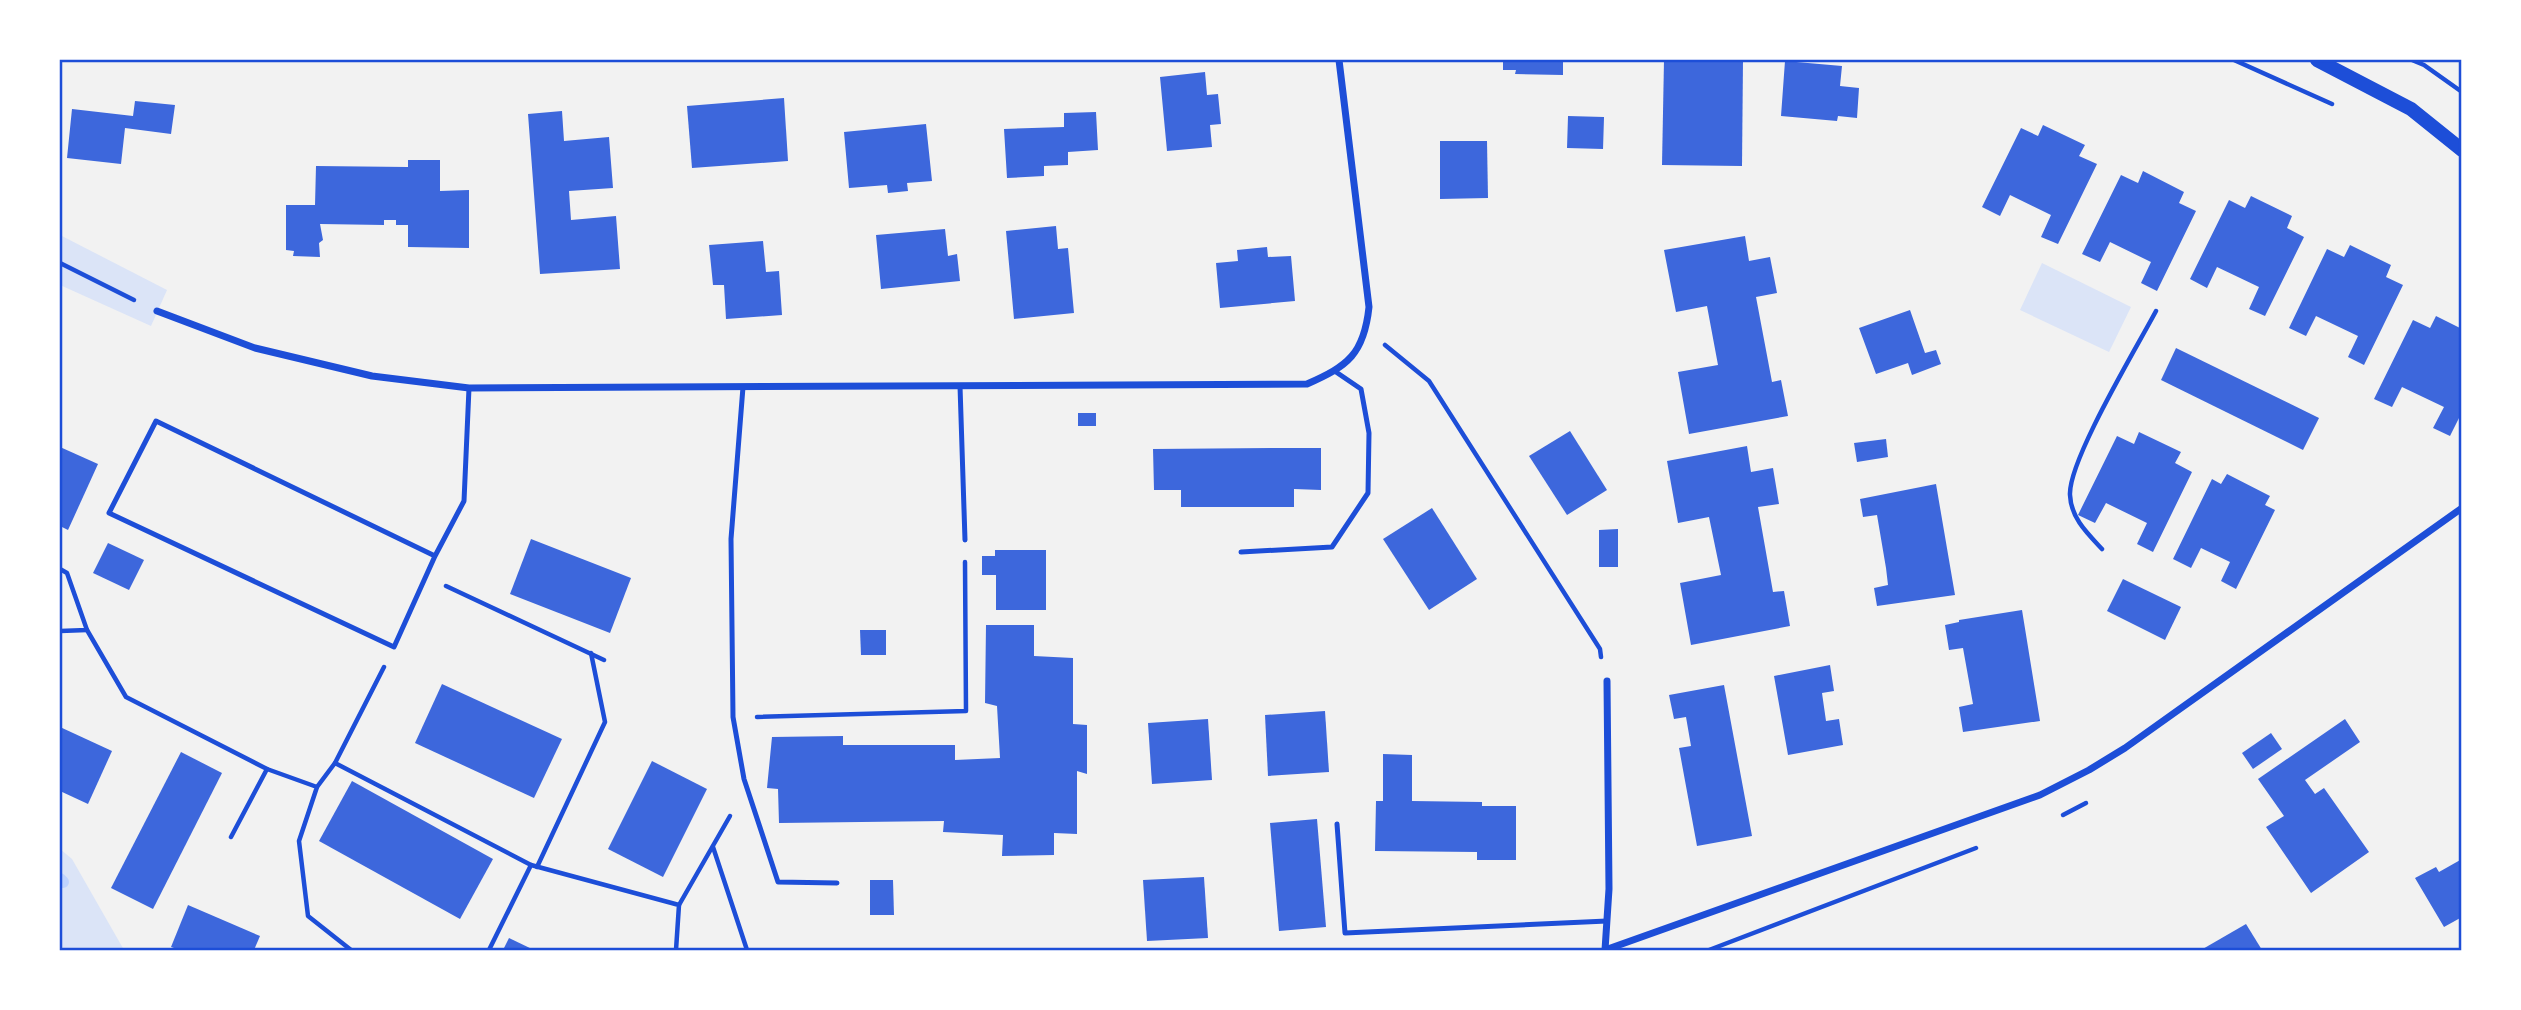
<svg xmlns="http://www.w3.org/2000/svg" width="2521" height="1010" viewBox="0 0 2521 1010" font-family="'Titillium Web',sans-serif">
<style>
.green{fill:#dbe4f7}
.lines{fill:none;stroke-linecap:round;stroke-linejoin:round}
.stream{stroke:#bfd3fe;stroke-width:12}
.building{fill:#3d67dc}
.path{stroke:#1d4ed8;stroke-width:4.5}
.service{stroke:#1d4ed8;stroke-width:5}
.minor{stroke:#1d4ed8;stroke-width:7}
.secondary{stroke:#1d4ed8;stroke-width:14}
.neatline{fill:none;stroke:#1d4ed8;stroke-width:2.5}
</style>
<rect width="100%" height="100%" fill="#f2f2f2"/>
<g class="green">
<polygon points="60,235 167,290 151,326 60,285"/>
<polygon points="2042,263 2131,307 2109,352 2020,310"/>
<polygon points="60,849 72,859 124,950 60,950"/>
</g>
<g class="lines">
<polyline class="stream" points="60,879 63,882"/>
</g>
<g class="building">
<polygon points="1503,60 1563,60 1563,75 1515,74 1516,70 1503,70"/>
<polygon points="1664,60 1743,60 1742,166 1662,165"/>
<polygon points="1785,61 1842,66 1840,86 1859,88 1857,118 1838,116 1837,121 1781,116"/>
<polygon points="1205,72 1207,95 1218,94 1221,124 1210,125 1212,147 1167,151 1160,77"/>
<polygon points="784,98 788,161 692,168 687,106"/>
<polygon points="135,101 175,105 171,134 125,128 121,164 67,158 72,109 133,116"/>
<polygon points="562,111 564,141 609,137 613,188 569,191 571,220 616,216 620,269 540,274 528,114"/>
<polygon points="1096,112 1098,150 1068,152 1068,165 1044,166 1044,176 1007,178 1004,129 1064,127 1064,113"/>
<polygon points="1568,116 1604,117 1603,149 1567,148"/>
<polygon points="926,124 932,181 907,183 908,191 888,193 887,185 849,188 844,132"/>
<polygon points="2043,125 2085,145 2079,156 2097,164 2058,244 2041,237 2051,215 2010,195 2000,216 1982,207 2021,128 2038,136"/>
<polygon points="1440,141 1487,141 1488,198 1440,199"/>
<polygon points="408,160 440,160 440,191 469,190 469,248 408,247 408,225 396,225 396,220 384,220 384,225 320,224 323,240 319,243 320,257 293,256 294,251 286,250 286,205 315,205 316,166 408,167"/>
<polygon points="2143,171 2184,192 2179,203 2196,211 2157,291 2141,283 2151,262 2110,242 2100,262 2082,254 2121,175 2138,183"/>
<polygon points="2251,196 2292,216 2287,228 2304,237 2265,316 2249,309 2259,287 2217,267 2207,288 2190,279 2229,200 2245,208"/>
<polygon points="1056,226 1058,249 1068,248 1074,313 1014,319 1006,231"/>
<polygon points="945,229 948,256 957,254 960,281 881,289 876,235"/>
<polygon points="1745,236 1749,261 1770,257 1777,293 1756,297 1772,382 1781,380 1788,416 1689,434 1678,372 1718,365 1707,306 1676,312 1664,250"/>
<polygon points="763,241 766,272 779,271 782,315 726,319 724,285 713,285 709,245"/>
<polygon points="2350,245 2391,265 2386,277 2403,285 2364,365 2348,357 2358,336 2316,316 2306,336 2289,328 2327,249 2344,257"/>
<polygon points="1267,247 1268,257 1291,256 1295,301 1220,308 1216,263 1238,261 1237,250"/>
<polygon points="1910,310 1925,353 1936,350 1941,364 1912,375 1908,363 1876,374 1859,328"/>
<polygon points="2436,316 2462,329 2462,412 2450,436 2433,428 2444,407 2402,387 2392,407 2374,399 2413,320 2430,328"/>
<polygon points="2176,348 2319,418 2303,450 2161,380"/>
<rect x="1078" y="413" width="18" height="13"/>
<polygon points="1570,431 1607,490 1567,515 1529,456"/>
<polygon points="2139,432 2181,452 2175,463 2192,472 2153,552 2137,544 2147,523 2106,503 2095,523 2078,515 2117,436 2134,444"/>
<polygon points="1886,439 1888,457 1857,462 1854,443"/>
<polygon points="1747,446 1751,472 1773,468 1779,504 1758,507 1773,592 1784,591 1790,626 1691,645 1680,583 1721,575 1709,517 1678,523 1667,461"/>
<polygon points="60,447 98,464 68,530 60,526"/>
<polygon points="1271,448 1321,448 1321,490 1294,489 1294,507 1181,507 1181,490 1154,490 1153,449"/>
<polygon points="2227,474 2270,496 2265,505 2275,510 2236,589 2221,581 2230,562 2201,548 2191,568 2173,559 2212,479 2221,484"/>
<polygon points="1936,484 1955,595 1877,606 1874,588 1888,585 1886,568 1877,515 1863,517 1860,499"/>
<polygon points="1432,508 1477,579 1429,610 1383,539"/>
<polygon points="1618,529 1618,567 1599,567 1599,530"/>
<polygon points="531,539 631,578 610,633 510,594"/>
<polygon points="108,543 144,560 129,590 93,573"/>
<polygon points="995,550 1046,550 1046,610 996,610 996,575 982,575 982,556 995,556"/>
<polygon points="2123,579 2181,607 2165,640 2107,611"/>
<polygon points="2022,610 2040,721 1963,732 1959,707 1973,704 1963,648 1949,650 1945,625 1959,622 1959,620"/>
<polygon points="986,625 1034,625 1034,656 1073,658 1073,724 1087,725 1087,774 1077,771 1077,834 1054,833 1054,855 1002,856 1003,835 943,832 944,821 779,823 778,789 767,788 772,737 843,736 843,745 955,745 955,760 1000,758 997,706 985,703"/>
<polygon points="860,630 886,630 886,655 861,655"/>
<polygon points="1830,665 1834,691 1822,693 1826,721 1839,719 1843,745 1788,755 1774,676"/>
<polygon points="442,684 562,739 534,798 415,743"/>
<polygon points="1724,685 1752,836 1697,846 1679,748 1691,746 1686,717 1674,719 1669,695"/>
<polygon points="1325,711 1329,772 1268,776 1265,715"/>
<polygon points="1208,719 1212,780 1152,784 1148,723"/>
<polygon points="2345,719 2360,742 2305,780 2315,794 2324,788 2369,852 2311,893 2266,827 2284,816 2258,779"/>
<polygon points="60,727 112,751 88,804 60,791"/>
<polygon points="2271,733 2282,749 2253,769 2242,753"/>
<polygon points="181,752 222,773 153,909 111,888"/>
<polygon points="1383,754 1412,755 1412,801 1482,802 1482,806 1516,806 1516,860 1477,860 1477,852 1375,851 1376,801 1383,801"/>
<polygon points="652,761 707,789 663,877 608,849"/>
<polygon points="352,781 493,859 460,919 319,841"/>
<polygon points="1317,819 1326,927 1279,931 1270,823"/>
<polygon points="2462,859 2462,917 2444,927 2415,878 2436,867 2439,872"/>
<polygon points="1204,877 1208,938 1147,941 1143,880"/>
<polygon points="870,880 893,880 894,915 870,915"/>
<polygon points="188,905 260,936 254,950 180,950 171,947"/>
<polygon points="2246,924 2262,950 2201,950"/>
<polygon points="509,938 534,950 503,950"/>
</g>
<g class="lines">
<g class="path">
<polyline points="2234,60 2332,104"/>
<polyline points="2412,60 2424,65 2462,92"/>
<polyline points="60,263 134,300"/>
<polyline points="1385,345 1429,381 1600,649 1601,657"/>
<path d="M2102,549c-15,-16 -31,-31 -32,-54 -2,-34 67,-148 86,-184"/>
<polyline points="60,569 67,573 87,630 60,631"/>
<polyline points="446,586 604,660"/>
<polyline points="87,630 126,697 267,769 231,837"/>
<polyline points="757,717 966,711 965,562"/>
<polyline points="335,763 384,667"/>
<polyline points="267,769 317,787 299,841 308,916 351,950"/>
<polyline points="317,787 335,763 531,865"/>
<polyline points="2063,815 2086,803"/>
<polyline points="713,847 747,950"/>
<polyline points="537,867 605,722 591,653"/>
<polyline points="679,905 730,816"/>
<polyline points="489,950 531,865 679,905 676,950"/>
<polyline points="1709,950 1976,848"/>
</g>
<g class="service">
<polyline points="960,386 965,540"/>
<polyline points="743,387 731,539 733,717 744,779 778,882 837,883"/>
<polyline points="1241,552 1332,547 1368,493 1369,433 1361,389 1336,372"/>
<polyline points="435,556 156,421 109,513 394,647 435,556 464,501 469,388"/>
<polyline points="1337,824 1345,933 1607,921"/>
</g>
<g class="minor">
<path d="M157,311l98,37 117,28 97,12 838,-4c41,-18 57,-30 62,-77l-30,-247"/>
<polyline points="1605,950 2040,795 2089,770 2125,748 2462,508"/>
<polyline points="1605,950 1609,889 1607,681"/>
</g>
<polyline class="secondary" points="2317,60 2411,109 2462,150"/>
</g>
<rect width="2521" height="1010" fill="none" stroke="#ffffff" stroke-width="122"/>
<rect x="61" y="61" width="2399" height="888" class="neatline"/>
</svg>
